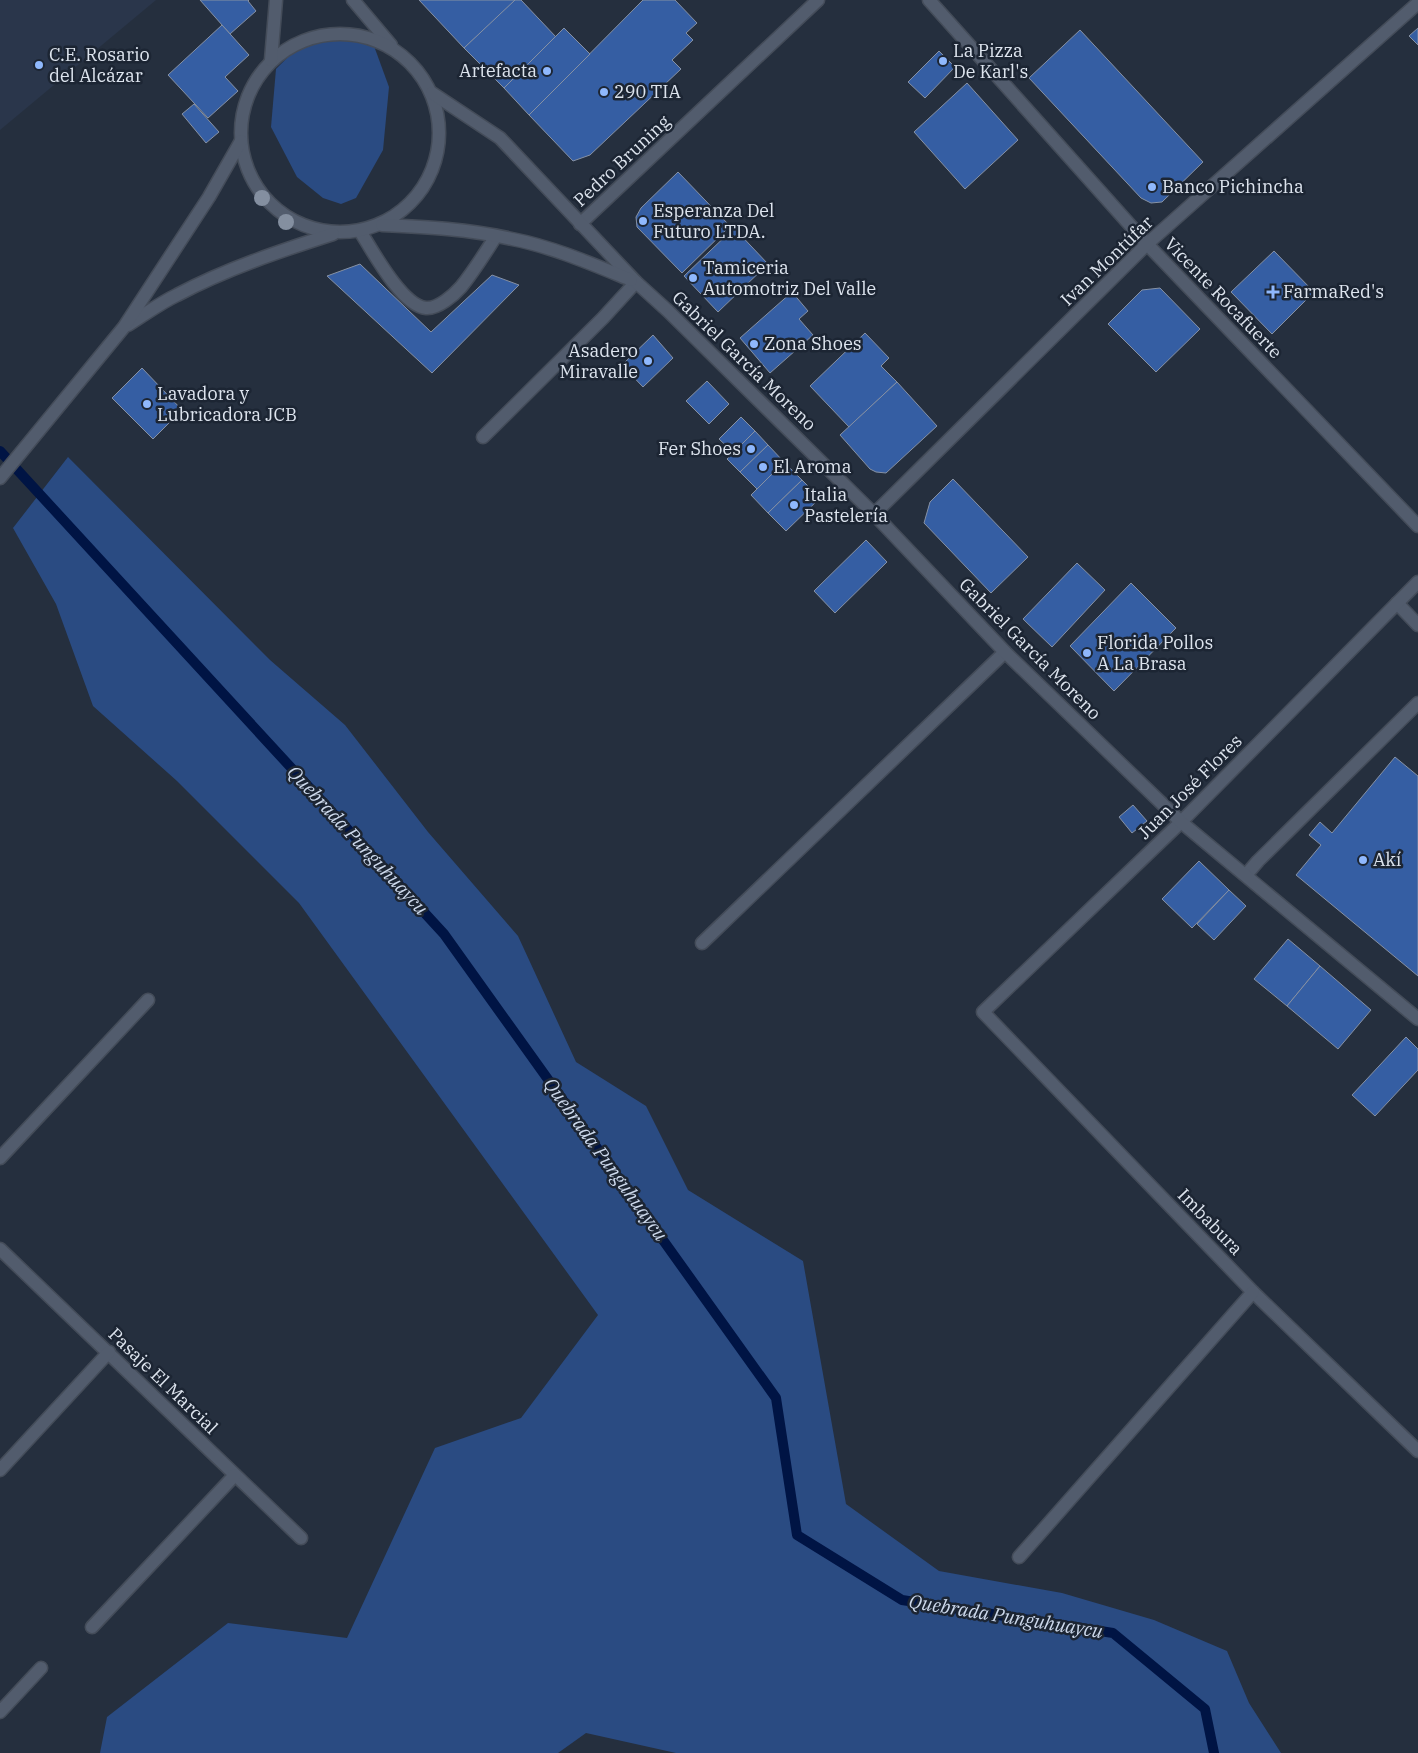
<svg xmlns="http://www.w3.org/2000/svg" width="1418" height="1753" viewBox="0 0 1418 1753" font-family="'IBM Plex Serif',serif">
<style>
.built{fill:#2a364b}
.green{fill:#2a4b82}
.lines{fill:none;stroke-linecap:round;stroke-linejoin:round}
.stream{stroke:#001444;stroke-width:10}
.building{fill:#355ea3;stroke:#8691a4}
.lane-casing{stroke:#444c59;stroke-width:15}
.street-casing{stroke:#444c59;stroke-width:15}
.secondary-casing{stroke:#444c59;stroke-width:15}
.lane{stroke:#525c6d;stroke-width:12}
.street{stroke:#525c6d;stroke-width:12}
.secondary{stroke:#525c6d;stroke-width:12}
.tree{fill:#848fa0}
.poi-dot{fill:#8fb8fd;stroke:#1c2533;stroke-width:2}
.labels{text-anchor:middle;stroke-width:5;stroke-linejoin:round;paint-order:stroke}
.poi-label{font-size:18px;fill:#dde4ee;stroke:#1c2533;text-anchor:start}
.street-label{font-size:18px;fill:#dde4ee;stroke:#1c2533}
.water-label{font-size:19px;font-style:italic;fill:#cdd9ec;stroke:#1c2533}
</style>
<rect width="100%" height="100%" fill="#252f3e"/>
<polygon class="built" points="0,0 156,0 0,130"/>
<g class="green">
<polygon points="343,32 374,46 389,87 383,150 356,198 341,204 323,198 297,177 271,127 276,69 309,36"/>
<polygon points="68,457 270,660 345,725 428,832 518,936 576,1062 646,1106 688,1190 803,1261 846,1504 939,1571 1062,1593 1154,1620 1227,1651 1249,1703 1281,1753 676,1753 586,1733 558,1753 100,1753 107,1717 228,1623 347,1638 435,1448 521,1418 598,1315 299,903 177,781 93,706 56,604 13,528"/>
</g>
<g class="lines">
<polyline class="stream" points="0,451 444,934 776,1398 797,1535 902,1600 1113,1633 1205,1709 1214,1753"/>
</g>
<g class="building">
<polygon points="200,0 249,0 248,1 256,11 230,34"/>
<polygon points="419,0 514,0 515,1 464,48"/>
<polygon points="521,0 556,37 504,88 464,48 515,0"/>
<polygon points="643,0 675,0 697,23 686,33 693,40 672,60 681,69 590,155 573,161 529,115"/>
<polygon points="222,25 249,55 225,77 238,91 208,118 168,75"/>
<polygon points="564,28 590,54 529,115 504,88"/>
<polygon points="1418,28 1418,45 1409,36"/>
<polygon points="1080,30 1203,162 1162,202 1151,203 1141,198 1029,78"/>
<polygon points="939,51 955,67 925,98 908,82"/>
<polygon points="967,83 1018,140 965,189 914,132"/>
<polygon points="194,104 219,132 206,143 182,114"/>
<polygon points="678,172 730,226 682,273 637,227 636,217 641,208"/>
<polygon points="734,228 768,264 718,312 684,276"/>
<polygon points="1274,251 1314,292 1272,334 1231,292"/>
<polygon points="360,264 431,332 492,275 519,285 432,373 327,276"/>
<polygon points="1160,288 1200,329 1156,372 1108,324 1142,290"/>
<polygon points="792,292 808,311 799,319 813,335 770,373 740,338"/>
<polygon points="865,333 889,358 881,366 897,382 849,427 810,386"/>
<polygon points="653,335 673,358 643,387 622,365"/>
<polygon points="142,368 182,410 153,439 112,398"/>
<polygon points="707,381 729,404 709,424 686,401"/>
<polygon points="897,382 937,426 886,473 876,472 870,469 840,435"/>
<polygon points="741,417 755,431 734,453 719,439"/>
<polygon points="755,431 768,445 740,472 727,459"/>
<polygon points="768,445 784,462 757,489 740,472"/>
<polygon points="784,462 802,480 768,513 751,495"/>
<polygon points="953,479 1028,557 991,593 924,523 930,502"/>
<polygon points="802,480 820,498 786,531 768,513"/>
<polygon points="866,540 887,562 835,613 814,591"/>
<polygon points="1077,563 1105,590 1052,647 1023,619"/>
<polygon points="1131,583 1176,628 1114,691 1070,646"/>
<polygon points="1395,757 1418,776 1418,976 1296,875 1321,845 1309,835 1320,822 1332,833"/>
<polygon points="1133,805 1147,821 1132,833 1119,817"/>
<polygon points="1199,861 1229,890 1192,928 1162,899"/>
<polygon points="1229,890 1246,906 1214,940 1197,924"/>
<polygon points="1288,939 1320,966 1287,1006 1254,979"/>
<polygon points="1320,966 1371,1010 1338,1049 1287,1006"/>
<polygon points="1406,1037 1418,1049 1418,1070 1375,1116 1352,1095"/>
</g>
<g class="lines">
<g class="lane-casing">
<g id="lane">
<path d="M360,231c12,19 42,75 66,77 12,1 28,-13 35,-21 13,-16 24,-34 35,-51"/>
<polyline points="483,437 603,318 636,282"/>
<polyline points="1397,603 1418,625"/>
<polyline points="1246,875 1258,861 1418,703"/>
<polyline points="0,1158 148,1000"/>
</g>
</g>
<g class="street-casing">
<g id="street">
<polyline points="929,0 1147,244 1418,526"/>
<polyline points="580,224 818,0"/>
<polyline points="874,514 1147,244 1418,3"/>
<polyline points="1418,582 1181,822 983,1012 1253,1292 1418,1451"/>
<polyline points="702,943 1005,652"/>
<polyline points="0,1249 301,1538"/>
<polyline points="0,1470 109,1352"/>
<polyline points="1019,1557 1253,1292"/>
<polyline points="92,1627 235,1475"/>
<polyline points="0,1712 41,1668"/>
</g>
</g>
<g class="secondary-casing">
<g id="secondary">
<polyline points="353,0 391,45"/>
<circle cx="340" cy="133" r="99"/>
<polyline points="271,60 276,0"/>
<polyline points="432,93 500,138 636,282 668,311 874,514 1005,652 1181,822 1418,1019"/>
<path d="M382,225c44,2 87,4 130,14 41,8 80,25 119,41"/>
<path d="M128,325c16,-10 32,-22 49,-30 49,-26 103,-44 156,-61"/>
<polyline points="0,478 124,327 209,197 241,141"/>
</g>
</g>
<use href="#lane" class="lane"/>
<use href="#street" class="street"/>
<use href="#secondary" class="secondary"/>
</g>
<g class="tree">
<circle cx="262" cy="198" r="8"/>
<circle cx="286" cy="222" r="8"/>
</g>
<g class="poi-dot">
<circle cx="943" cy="61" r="5"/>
<circle cx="39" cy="65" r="5"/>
<circle cx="547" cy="71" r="5"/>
<circle cx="604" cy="92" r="5"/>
<circle cx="1152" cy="187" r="5"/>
<circle cx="643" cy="221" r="5"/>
<circle cx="693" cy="278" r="5"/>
<path d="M1270.5 284.5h5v5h5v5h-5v5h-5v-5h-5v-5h5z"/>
<circle cx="754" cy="344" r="5"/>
<circle cx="648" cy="361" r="5"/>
<circle cx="147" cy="404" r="5"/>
<circle cx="751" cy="449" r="5"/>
<circle cx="763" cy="467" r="5"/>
<circle cx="794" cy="505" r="5"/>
<circle cx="1087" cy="653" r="5"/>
<circle cx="1363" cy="860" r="5"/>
</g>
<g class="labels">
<g class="poi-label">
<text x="953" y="57">La Pizza<tspan x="953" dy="21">De Karl's</tspan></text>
<text x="49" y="61">C.E. Rosario<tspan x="49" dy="21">del Alcázar</tspan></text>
<text x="537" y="77" text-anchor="end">Artefacta</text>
<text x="614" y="98">290 TIA</text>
<text x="1162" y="193">Banco Pichincha</text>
<text x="653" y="217">Esperanza Del<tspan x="653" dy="21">Futuro LTDA.</tspan></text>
<text x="703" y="274">Tamiceria<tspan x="703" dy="21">Automotriz Del Valle</tspan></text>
<text x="1283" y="298">FarmaRed's</text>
<text x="764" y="350">Zona Shoes</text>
<text x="638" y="357" text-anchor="end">Asadero<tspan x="638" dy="21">Miravalle</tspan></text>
<text x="157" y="400">Lavadora y<tspan x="157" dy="21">Lubricadora JCB</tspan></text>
<text x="741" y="455" text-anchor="end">Fer Shoes</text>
<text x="773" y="473">El Aroma</text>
<text x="804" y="501">Italia<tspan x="804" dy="21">Pastelería</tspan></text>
<text x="1097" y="649">Florida Pollos<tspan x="1097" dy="21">A La Brasa</tspan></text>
<text x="1373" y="866">Akí</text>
</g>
<g class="street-label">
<text transform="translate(622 161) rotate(-43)" y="6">Pedro Bruning</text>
<text transform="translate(1107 261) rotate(-44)" y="6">Ivan Montúfar</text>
<text transform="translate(1223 298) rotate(46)" y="6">Vicente Rocafuerte</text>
<text transform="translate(744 361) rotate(44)" y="6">Gabriel García Moreno</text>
<text transform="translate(1030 649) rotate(45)" y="6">Gabriel García Moreno</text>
<text transform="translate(1190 787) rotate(-45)" y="6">Juan José Flores</text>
<text transform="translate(1210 1222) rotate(46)" y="6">Imbabura</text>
<text transform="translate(163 1381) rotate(44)" y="6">Pasaje El Marcial</text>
</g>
<g class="water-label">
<text transform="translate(358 840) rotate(47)" y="7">Quebrada Punguhuaycu</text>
<text transform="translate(606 1159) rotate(54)" y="7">Quebrada Punguhuaycu</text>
<text transform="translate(1006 1616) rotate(9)" y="7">Quebrada Punguhuaycu</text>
</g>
</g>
</svg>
